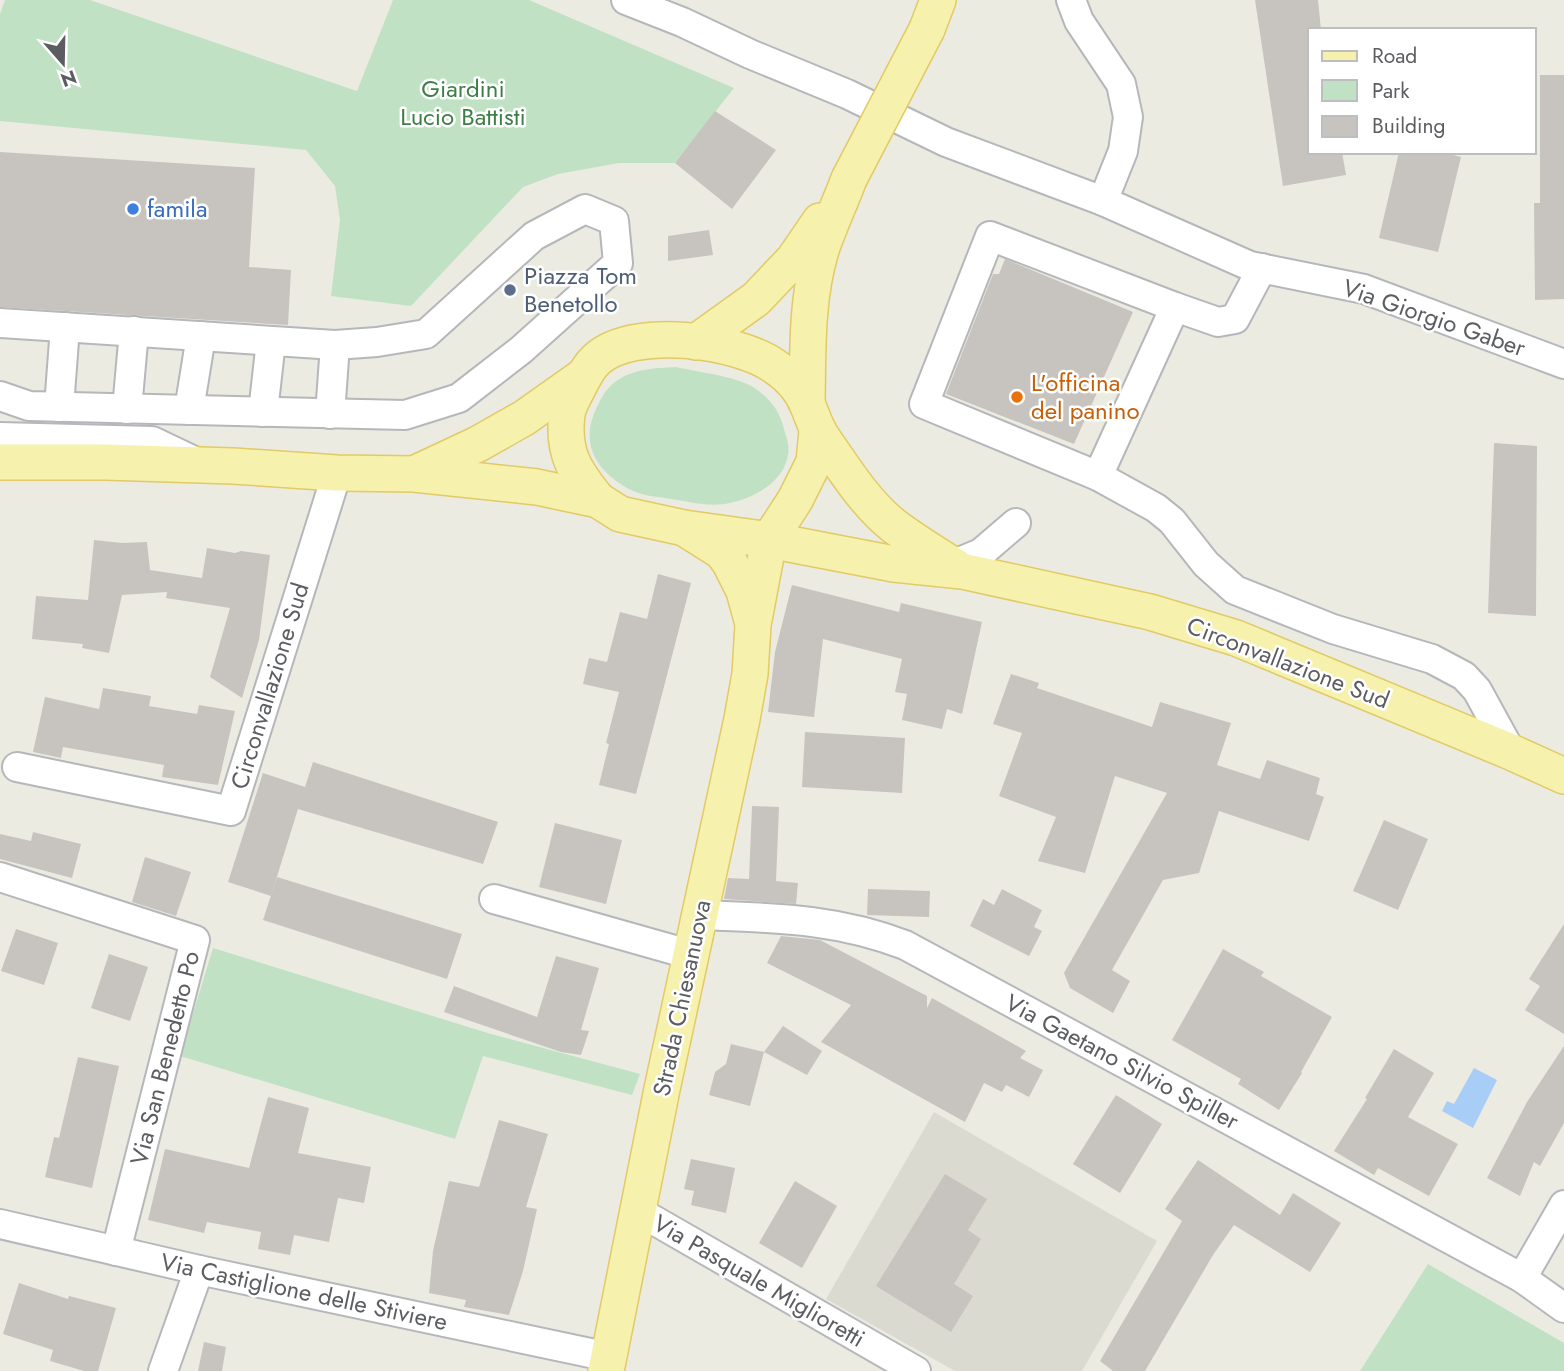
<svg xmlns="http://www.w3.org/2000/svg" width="1564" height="1371" viewBox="0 0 1564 1371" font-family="Jost,sans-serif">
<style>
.education{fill:#dbdad1}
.green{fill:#c1e1c4}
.water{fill:#a8cdf6}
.building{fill:#c7c4bf}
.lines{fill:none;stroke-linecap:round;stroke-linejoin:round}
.minor-casing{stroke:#b5b7bb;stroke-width:32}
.major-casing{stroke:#e2ca65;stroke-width:38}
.minor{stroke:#fff;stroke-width:28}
.major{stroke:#f6f1ad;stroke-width:35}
.major-bridge-casing{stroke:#e2ca65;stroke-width:38;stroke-linecap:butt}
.major-bridge{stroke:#f6f1ad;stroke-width:35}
.shop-dot{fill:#3f7fe0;stroke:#fff;stroke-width:2.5}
.service-dot{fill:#5c6f8a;stroke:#fff;stroke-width:2.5}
.food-dot{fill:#e8710a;stroke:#fff;stroke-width:2.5}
.labels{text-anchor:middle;stroke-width:5;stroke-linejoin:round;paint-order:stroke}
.park-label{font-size:24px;fill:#3d7e46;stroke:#fff}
.shop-label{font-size:24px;fill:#366cbe;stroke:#fff;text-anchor:start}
.service-label{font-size:24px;fill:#4e5e75;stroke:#fff;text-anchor:start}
.street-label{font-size:24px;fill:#5b5d61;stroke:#fff}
.food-label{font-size:24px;fill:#c56008;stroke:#fff;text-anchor:start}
</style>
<rect width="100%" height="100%" fill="#ecebe2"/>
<polygon class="education" points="934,1112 1157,1241 1082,1371 955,1371 826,1299"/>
<g class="green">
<polygon points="5,0 90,0 357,91 393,0 529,0 734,88 675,163 619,163 558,174 523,187 411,306 331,296 340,220 335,186 306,150 0,121 0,14"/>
<path d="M676,367c22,5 59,9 77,20 16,10 27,24 31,42 2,7 6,18 4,26 -4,27 -34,43 -58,48 -18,4 -35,0 -53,-3 -14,-3 -33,-3 -46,-10 -37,-19 -53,-49 -32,-87 3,-7 9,-16 16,-21 17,-13 40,-14 61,-15z"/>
<polygon points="213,948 491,1034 640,1074 632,1095 483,1056 455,1139 180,1056"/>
<polygon points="1428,1264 1564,1343 1564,1371 1360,1371"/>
</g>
<polygon class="water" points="1474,1068 1497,1080 1473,1128 1442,1111 1447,1101 1454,1104"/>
<g class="building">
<polygon points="1255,0 1318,0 1321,30 1310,30 1310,152 1342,152 1346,175 1283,186"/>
<polygon points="1540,75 1564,75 1564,299 1535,300 1534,203 1540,203"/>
<polygon points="715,111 776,150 732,209 675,163"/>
<polygon points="0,152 255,168 249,267 291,270 288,325 0,307"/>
<polygon points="1399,152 1442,152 1461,157 1438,252 1379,238"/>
<polygon points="709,230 713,255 668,261 668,236"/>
<polygon points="1005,259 1133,312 1074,444 946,394 993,274 999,274"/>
<polygon points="1494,443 1537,446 1536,616 1488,613"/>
<polygon points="94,540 122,543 147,542 150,570 202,578 207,548 235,553 241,551 270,555 259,640 242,698 210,677 230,608 166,598 167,592 122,595 109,653 82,648 83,644 32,639 36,596 88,600"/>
<polygon points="658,574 691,583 636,794 599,785 609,744 606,743 619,692 583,684 589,658 607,662 620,612 647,619"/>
<polygon points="792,585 899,612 901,603 982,622 962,714 947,709 942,729 902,720 907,694 895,692 902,659 823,639 814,717 768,712 775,652"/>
<polygon points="1011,674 1039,683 1037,688 1152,727 1160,702 1231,723 1217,765 1260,779 1267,760 1320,778 1316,794 1324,797 1309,841 1219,811 1199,873 1163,880 1112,970 1130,981 1113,1013 1070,988 1064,973 1167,793 1115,776 1085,873 1038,861 1056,817 999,796 1022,733 993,724"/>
<polygon points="103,688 151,696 149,706 197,714 199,705 235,711 218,785 162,777 164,765 63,747 61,758 33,752 45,697 99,709"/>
<polygon points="805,732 905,738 902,793 802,787"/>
<polygon points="313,762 498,822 483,864 298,809 271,896 228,882 263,773 305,787"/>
<polygon points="752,806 779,807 776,881 798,883 796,904 724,899 728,878 749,879"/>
<polygon points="1384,820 1428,839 1398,910 1353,891"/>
<polygon points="555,823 622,840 606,904 539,887"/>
<polygon points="33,832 81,844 72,878 0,859 0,834 31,841"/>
<polygon points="145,857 191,872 176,916 132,902"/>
<polygon points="277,877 462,934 447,979 263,920"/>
<polygon points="868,889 930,891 929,917 867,915"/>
<polygon points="1002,889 1042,910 1034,927 1042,931 1029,956 970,926 983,899 994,905"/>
<polygon points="1564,924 1564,1034 1525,1010 1540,986 1529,979"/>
<polygon points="16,929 58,943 44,985 1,971"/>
<polygon points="781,936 820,940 927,996 927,1008 932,998 1026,1051 1020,1058 1043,1070 1029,1097 1006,1085 1002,1092 984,1083 965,1122 821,1042 851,1005 767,963"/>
<polygon points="1223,949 1264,972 1261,976 1332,1017 1301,1072 1302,1073 1279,1110 1238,1084 1241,1079 1172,1040"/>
<polygon points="109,954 148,967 130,1021 91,1008"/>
<polygon points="556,956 599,968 581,1030 589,1031 581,1055 561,1052 444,1012 454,986 537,1017"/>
<polygon points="783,1026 822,1051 807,1075 764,1052"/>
<polygon points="731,1044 764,1052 750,1106 709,1095 715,1072 726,1064"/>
<polygon points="1564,1046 1564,1123 1540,1166 1534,1162 1520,1196 1487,1178 1527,1102"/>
<polygon points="1394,1049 1434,1073 1408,1117 1458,1144 1429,1196 1378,1168 1374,1175 1334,1151 1367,1099 1365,1098"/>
<polygon points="78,1057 119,1066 92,1188 45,1177 54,1137 59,1138"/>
<polygon points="1116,1095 1162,1124 1120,1193 1073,1164"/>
<polygon points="268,1097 309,1108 298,1153 371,1167 364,1203 338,1198 329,1242 294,1235 290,1255 258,1249 261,1232 207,1222 204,1233 148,1220 165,1149 249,1168"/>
<polygon points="499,1120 548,1134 526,1207 537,1209 523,1271 509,1315 464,1307 466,1300 429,1293 433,1251 449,1181 479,1187"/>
<polygon points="691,1159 735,1168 726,1213 691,1205 694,1191 684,1189"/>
<polygon points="1198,1160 1280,1215 1293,1193 1341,1223 1310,1272 1234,1225 1213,1255 1145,1371 1113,1371 1100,1361 1182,1221 1165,1209"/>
<polygon points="945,1174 987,1199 968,1230 981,1239 954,1284 973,1296 951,1332 876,1286"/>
<polygon points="795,1181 837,1206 802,1268 759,1243"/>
<polygon points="19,1283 68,1299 69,1296 116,1308 98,1371 84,1371 50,1361 53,1350 3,1334"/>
<polygon points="204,1342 226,1347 222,1371 198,1371"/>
</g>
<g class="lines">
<g class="minor-casing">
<g id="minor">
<polyline points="626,0 682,22 750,54 847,94 946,142 1103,201 1250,266 1364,289 1564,364"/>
<polyline points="1071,0 1079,21 1121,84 1128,117 1123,151 1103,201"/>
<polyline points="1175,307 990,236 924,404 1098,476 1156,508 1172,521 1206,564 1235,590 1333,629 1432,659 1464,676 1477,690 1511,752"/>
<polyline points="0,323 335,345 377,342 426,334 534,236 585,209 614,221 618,263 521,350 459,398 405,415 29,406 0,396"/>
<polyline points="59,407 65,327"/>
<polyline points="127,409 134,331"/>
<polyline points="189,410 201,336"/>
<polyline points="263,412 271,341"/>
<polyline points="330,414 335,345"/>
<polyline points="0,437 152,441 198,463"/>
<polyline points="1098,476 1175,307 1218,322 1235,319 1262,268"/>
<polyline points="952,565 981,553 1016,523"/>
<polyline points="17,767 231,811 337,473"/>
<polyline points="0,877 195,940 116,1251"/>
<polyline points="494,899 692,955"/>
<path d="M700,915c74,3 135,3 205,30l617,333 42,30"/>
<polyline points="638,1211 916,1371"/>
<polyline points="0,1224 199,1270 609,1357"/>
<polyline points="1522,1278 1564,1205"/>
<polyline points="163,1371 199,1270"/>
</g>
</g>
<g class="major-casing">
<g id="major">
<polyline points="927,29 938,0"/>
<polyline points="696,342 756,299 794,259 820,221"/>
<path d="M807,403c1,-51 -1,-103 14,-153 8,-24 19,-47 28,-71"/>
<polyline points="0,462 105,462 233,466 337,473 414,474 537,487 598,500 620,514 684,528 722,552 730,563 744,591 752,620"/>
<polyline points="416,473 478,444 524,418 582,377"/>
<path d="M598,500c-23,-28 -36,-47 -31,-86 1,-8 6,-16 10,-24 5,-10 11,-23 20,-31 37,-33 140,-19 177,7 15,10 28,24 34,40 5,12 8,23 16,34 20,29 42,64 70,86 20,15 41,28 62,41"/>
<polyline points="684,528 769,540 894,564 962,571 1150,612 1236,638 1511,752 1564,776"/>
<polyline points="606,1371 662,1089 742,719 750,674 753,625 769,540 795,500 814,462 817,431"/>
</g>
</g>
<use href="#minor" class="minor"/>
<use href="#major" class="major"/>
<g class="major-bridge-casing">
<polyline id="major-bridge" points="849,179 927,29"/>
</g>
<use href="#major-bridge" class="major-bridge"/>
</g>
<circle class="shop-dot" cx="133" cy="209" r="7"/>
<circle class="service-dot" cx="510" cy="290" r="7"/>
<circle class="food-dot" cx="1017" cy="397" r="7"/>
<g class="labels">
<g class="park-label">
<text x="463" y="97">Giardini<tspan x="463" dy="28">Lucio Battisti</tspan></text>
</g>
<g class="shop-label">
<text x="147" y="217">famila</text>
</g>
<g class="service-label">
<text x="524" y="284">Piazza Tom<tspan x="524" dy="28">Benetollo</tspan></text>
</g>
<g class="street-label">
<text transform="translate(1434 318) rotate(19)" y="8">Via Giorgio Gaber</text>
<text transform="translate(1288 663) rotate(21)" y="8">Circonvallazione Sud</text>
<text transform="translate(270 686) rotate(-73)" y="8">Circonvallazione Sud</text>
<text transform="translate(682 998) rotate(-78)" y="8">Strada Chiesanuova</text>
<text transform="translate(165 1058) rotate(-76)" y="8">Via San Benedetto Po</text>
<text transform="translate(1122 1062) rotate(28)" y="8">Via Gaetano Silvio Spiller</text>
<text transform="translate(759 1281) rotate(30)" y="8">Via Pasquale Miglioretti</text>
<text transform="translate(304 1292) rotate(12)" y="8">Via Castiglione delle Stiviere</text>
</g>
<g class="food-label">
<text x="1031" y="391">L'officina<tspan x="1031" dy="28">del panino</tspan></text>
</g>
</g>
<rect x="1308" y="28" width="228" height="126" fill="#ffffff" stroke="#bdbec0" stroke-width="2"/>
<rect x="1322" y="51" width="35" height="10" fill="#f6f1ad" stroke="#bdbec0" stroke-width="2"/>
<text x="1372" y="63" font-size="21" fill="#5b5d61">Road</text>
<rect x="1322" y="80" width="35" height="21" fill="#c1e1c4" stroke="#bdbec0" stroke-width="2"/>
<text x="1372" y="98" font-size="21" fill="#5b5d61">Park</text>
<rect x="1322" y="116" width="35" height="21" fill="#c7c4bf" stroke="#bdbec0" stroke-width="2"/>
<text x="1372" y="133" font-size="21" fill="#5b5d61">Building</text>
<g transform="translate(63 63) rotate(160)" stroke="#ffffff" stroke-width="5" paint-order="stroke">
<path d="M0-5L12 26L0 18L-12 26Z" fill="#5b5d61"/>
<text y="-10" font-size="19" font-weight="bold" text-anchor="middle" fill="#5b5d61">N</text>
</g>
</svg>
